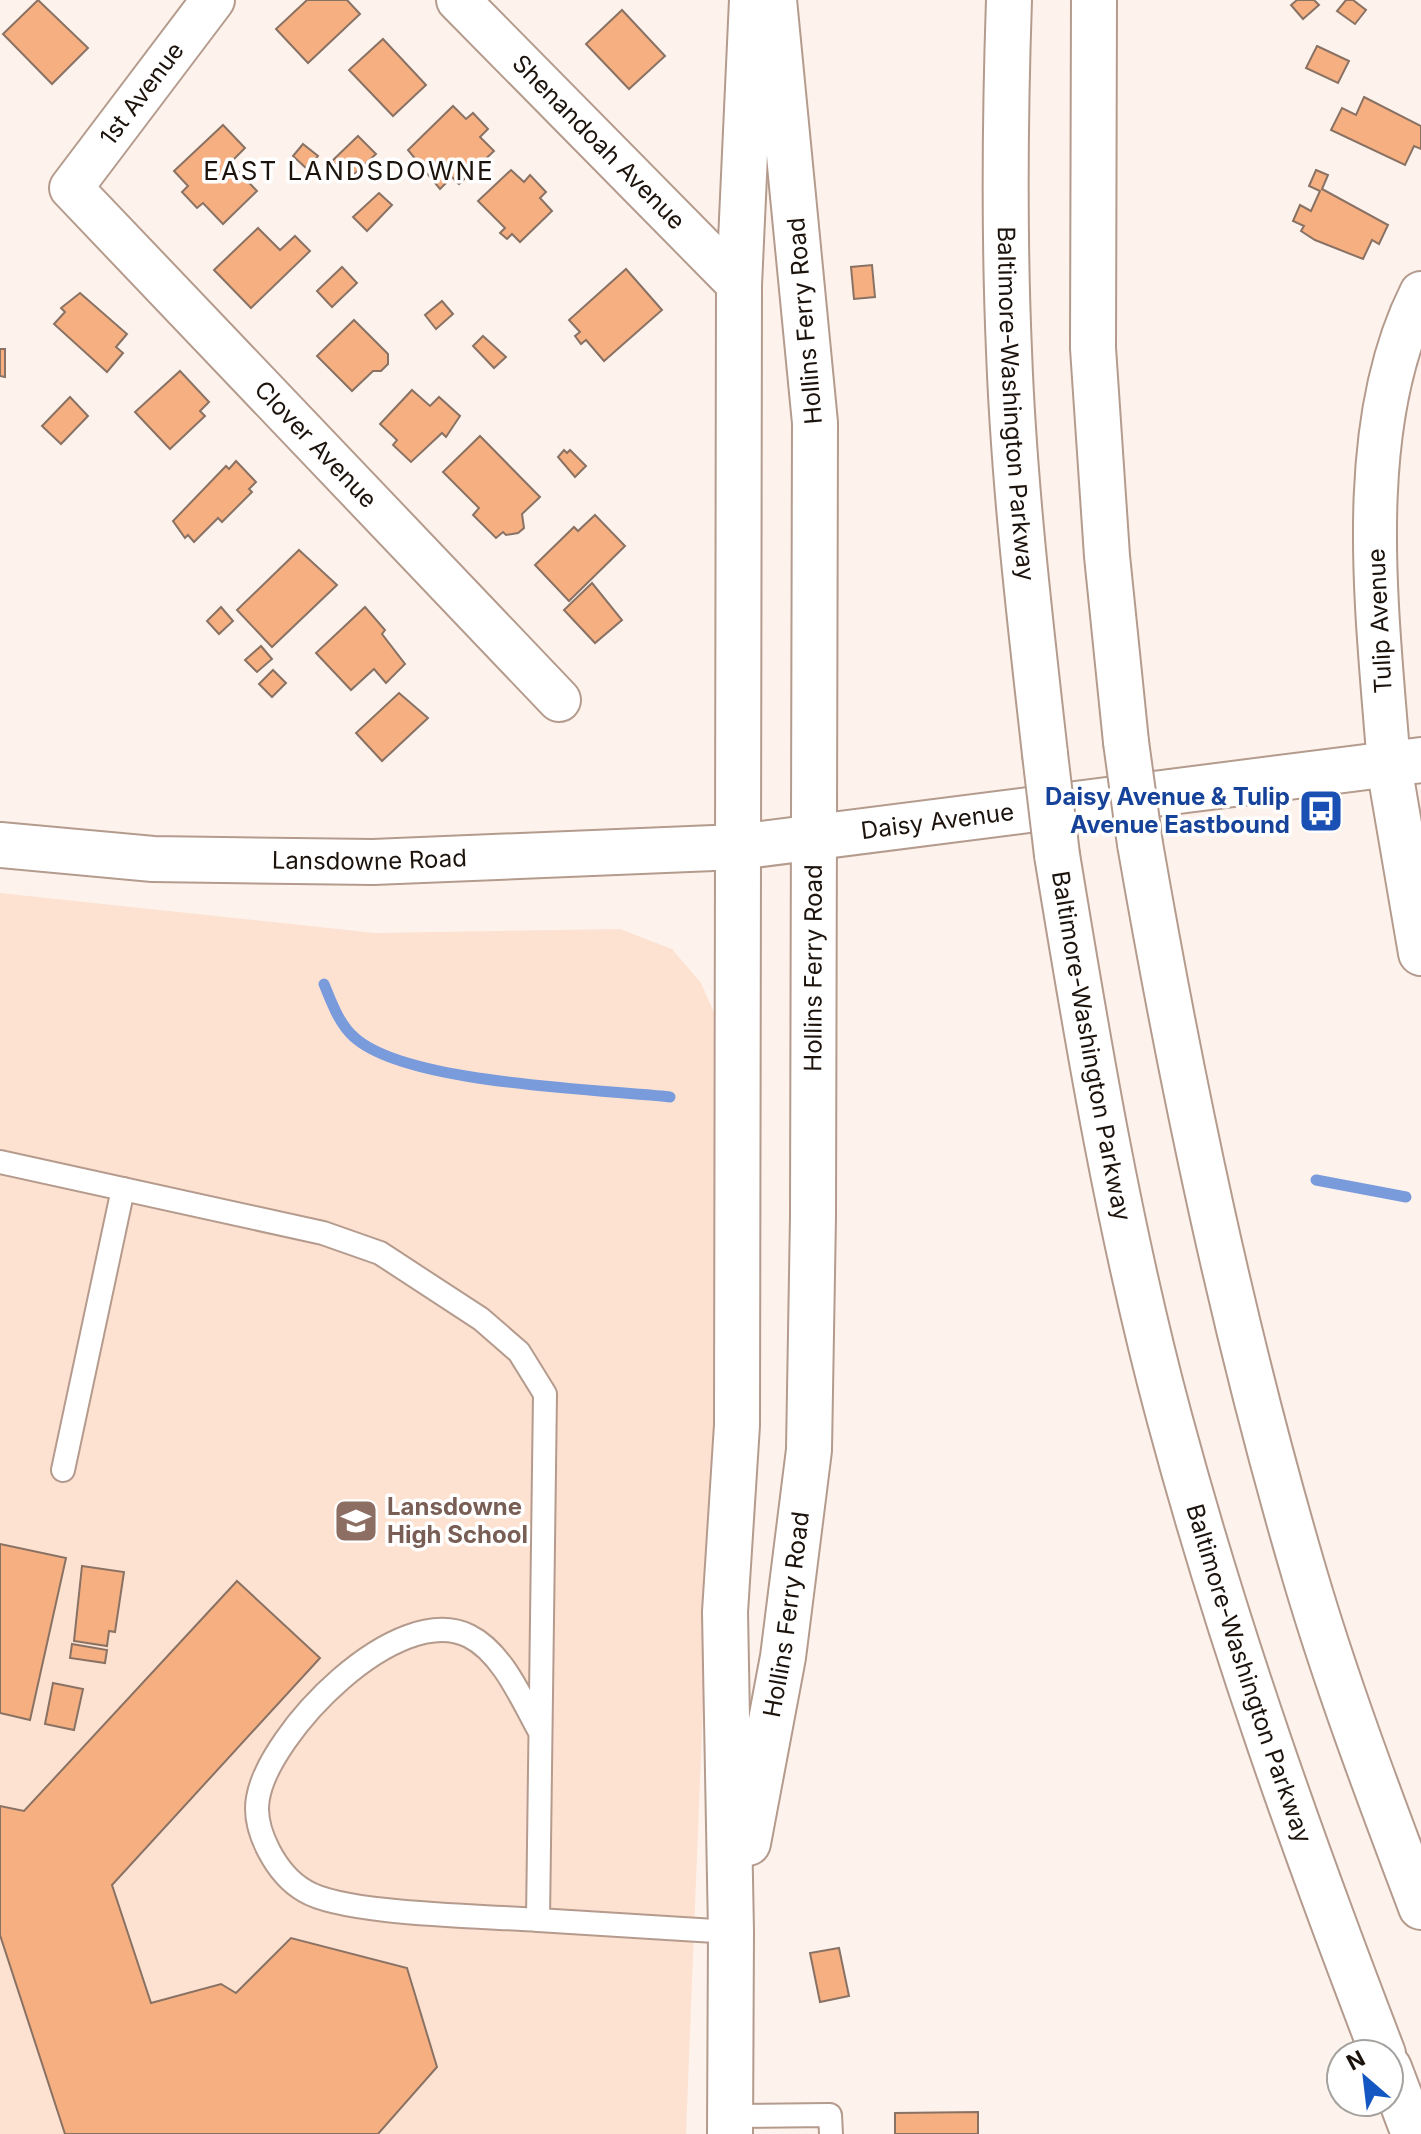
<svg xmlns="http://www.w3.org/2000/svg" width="1421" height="2134" viewBox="0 0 1421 2134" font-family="Inter,sans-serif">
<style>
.built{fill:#fde2d2}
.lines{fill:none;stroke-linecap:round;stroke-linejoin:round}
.stream{stroke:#799bdc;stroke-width:11}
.building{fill:#f6af81;stroke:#897264;stroke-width:2}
.lane-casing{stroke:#b49b8d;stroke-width:26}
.street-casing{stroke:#b49b8d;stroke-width:46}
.secondary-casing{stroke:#b49b8d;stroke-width:48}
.highway-casing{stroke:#b49b8d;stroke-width:48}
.lane{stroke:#fff;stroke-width:22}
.street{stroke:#fff;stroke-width:42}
.secondary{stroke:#fff;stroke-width:44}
.highway{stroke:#fff;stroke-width:44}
.highway-bridge-casing{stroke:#b49b8d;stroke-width:48;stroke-linecap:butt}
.highway-bridge{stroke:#fff;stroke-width:44}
.labels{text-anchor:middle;stroke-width:7;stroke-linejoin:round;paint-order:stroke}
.street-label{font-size:24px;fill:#1c130d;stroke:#fff}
.transit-label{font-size:24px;font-weight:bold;fill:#164399;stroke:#fff;text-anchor:end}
.education-label{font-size:24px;font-weight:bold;fill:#785e54;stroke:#fff;text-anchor:start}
.neighbourhood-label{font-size:26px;letter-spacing:2px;fill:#1c130d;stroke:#fff}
</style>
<rect width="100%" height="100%" fill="#fdf3ec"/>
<polygon class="built" points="0,893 375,933 620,929 672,949 701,983 716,1017 718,1222 714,1427 686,2134 0,2134"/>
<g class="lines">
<g class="stream">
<path d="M324,984c7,17 15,40 30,53 51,47 242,52 316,60"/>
<polyline points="1316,1180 1406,1197"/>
</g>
</g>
<g class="building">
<polygon points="38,0 88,48 52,84 3,34"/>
<polygon points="307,0 347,0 360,14 308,63 276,29"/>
<polygon points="1297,0 1314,0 1319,5 1303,19 1291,5"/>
<polygon points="1346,0 1353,0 1366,10 1355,24 1337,11"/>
<polygon points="622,10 665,56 629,89 586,44"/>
<polygon points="383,39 426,85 393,116 349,70"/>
<polygon points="1317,46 1349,61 1338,83 1306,68"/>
<polygon points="1364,97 1421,126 1421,149 1414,146 1405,165 1331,130 1342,108 1356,115"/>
<polygon points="453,106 466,119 473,113 488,129 480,137 494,151 459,184 452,177 440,189 408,150"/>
<polygon points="223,125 245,148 230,163 257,191 223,224 203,203 197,208 182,192 188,186 174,171"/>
<polygon points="358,136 376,154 349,179 332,161"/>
<polygon points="303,144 318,156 307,169 293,156"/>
<polygon points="511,170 524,182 530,175 546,192 540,198 552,211 520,242 512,234 507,239 500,233 505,228 478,201"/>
<polygon points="1316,170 1328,175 1322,189 1388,225 1379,244 1372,240 1363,259 1315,240 1301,231 1304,226 1293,221 1300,205 1311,211 1320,191 1309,186"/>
<polygon points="379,193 392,205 367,231 353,217"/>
<polygon points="258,228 280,250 295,236 310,251 251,308 214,270"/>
<polygon points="872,265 875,297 854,299 851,267"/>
<polygon points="342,267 357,283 332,307 317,291"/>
<polygon points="626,269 662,310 604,361 586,340 581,344 575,336 580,332 569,320"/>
<polygon points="80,293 127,334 116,347 123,353 107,372 54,324 65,312 61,308"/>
<polygon points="442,301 453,314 436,329 425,315"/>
<polygon points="354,320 388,354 388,364 381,371 373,371 352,391 317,356"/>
<polygon points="483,336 506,357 494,368 473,346"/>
<polygon points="0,349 5,349 5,377 0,376"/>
<polygon points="180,371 209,402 200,411 205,416 170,449 135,412"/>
<polygon points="412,390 430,406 439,397 460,416 446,437 442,433 411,462 393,445 397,440 380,424"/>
<polygon points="70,397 88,416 61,444 42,426"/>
<polygon points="480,436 540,497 522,514 524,528 518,533 506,535 503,532 496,538 473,515 479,508 443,472"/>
<polygon points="564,450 567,453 570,450 586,466 575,477 558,457"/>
<polygon points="236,461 256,482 249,489 252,492 222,522 218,518 194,542 188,535 185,538 173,521 226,466 229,469"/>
<polygon points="595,515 625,546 569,601 535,565 574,527 578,531"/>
<polygon points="299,550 337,585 272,647 237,610"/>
<polygon points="592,583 622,620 595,643 564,610"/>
<polygon points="221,607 233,621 219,634 207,621"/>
<polygon points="365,607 385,630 382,634 405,664 386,683 374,669 351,690 316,653"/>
<polygon points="261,646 272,659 257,672 245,660"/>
<polygon points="273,670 286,683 272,697 259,684"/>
<polygon points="399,693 428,718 382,761 356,733"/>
<polygon points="0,1544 66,1558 30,1720 0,1713"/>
<polygon points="82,1566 124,1572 115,1632 109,1631 107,1646 74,1641"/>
<polygon points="237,1581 320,1658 112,1885 151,2003 221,1984 236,1993 291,1938 407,1968 437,2067 378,2134 65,2134 0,1935 0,1806 24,1811"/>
<polygon points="72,1644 107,1650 105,1663 70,1658"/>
<polygon points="53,1683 83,1689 74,1730 45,1724"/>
<polygon points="839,1948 849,1996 820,2002 810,1953"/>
<polygon points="978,2112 978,2134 895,2134 895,2113"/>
</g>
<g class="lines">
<g class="lane-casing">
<g id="lane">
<path d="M0,1162l323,71 57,20 101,66 38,33 26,42 -7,526c-51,-4 -194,-5 -233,-29 -28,-16 -53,-61 -47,-93 11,-65 139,-198 211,-162 34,17 53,64 71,96"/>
<polyline points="63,1470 123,1189"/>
<polyline points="538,1920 731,1932"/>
<polyline points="730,2116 830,2115 831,2134"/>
</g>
</g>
<g class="street-casing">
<g id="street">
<path id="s1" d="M213,0l-142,188 488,512"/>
<path id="s2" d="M458,0l281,285"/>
<path d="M1389,766c-11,-149 -37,-336 32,-473"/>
</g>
</g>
<g class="secondary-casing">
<g id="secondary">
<polyline points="1389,766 1421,953"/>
<path id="s3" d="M0,845l153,14 220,3 365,-15 683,-87"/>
<path id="s4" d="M748,1843l35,-186 26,-207 4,-234 2,-793 -41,-423"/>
<polyline points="730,2134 731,1932 725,1612 737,1425 739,285 752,0"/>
</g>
</g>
<g class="highway-casing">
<g id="highway">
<path id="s5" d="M1009,0c-4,117 -5,234 0,351 5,135 21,269 36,403"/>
<polyline points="1094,0 1093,348 1107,556 1126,742"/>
<path d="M1140,844c43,247 94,491 165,732 33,112 75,222 116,331"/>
<path id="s6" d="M1057,855c31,189 63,380 113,565 58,216 133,426 213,634"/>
<polyline points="1389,2068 1414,2134"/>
</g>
</g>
<use href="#lane" class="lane"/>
<use href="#street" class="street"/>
<use href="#secondary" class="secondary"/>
<use href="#highway" class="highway"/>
<g class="highway-bridge-casing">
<g id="highway-bridge">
<polyline points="1126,742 1140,844"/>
<polyline points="1045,754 1057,855"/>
</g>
</g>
<use href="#highway-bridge" class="highway-bridge"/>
</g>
<defs>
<g id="bus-square" transform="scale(2.3)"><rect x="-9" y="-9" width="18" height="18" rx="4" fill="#1a4fb4" stroke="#fff"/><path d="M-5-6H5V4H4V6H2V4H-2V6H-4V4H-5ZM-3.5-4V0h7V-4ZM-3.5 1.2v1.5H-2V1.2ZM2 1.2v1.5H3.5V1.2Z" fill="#fff"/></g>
<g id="school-square" transform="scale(2.3)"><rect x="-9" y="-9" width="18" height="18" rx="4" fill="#8d6e63" stroke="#fff"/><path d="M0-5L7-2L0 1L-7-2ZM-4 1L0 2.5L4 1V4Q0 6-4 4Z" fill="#fff"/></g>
</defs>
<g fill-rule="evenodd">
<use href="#bus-square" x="1321" y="811"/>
<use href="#school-square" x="356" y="1521"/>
</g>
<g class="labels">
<g class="street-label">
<text transform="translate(142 94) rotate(-53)" y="8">1st Avenue</text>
<text dy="8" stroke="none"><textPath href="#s2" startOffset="200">Shenandoah Avenue</textPath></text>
<text transform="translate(805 321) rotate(-95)" y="8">Hollins Ferry Road</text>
<text dy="8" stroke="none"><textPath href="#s5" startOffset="404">Baltimore-Washington Parkway</textPath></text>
<text dy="8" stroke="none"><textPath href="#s1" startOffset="590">Clover Avenue</textPath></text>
<text transform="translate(1380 621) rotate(-93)" y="8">Tulip Avenue</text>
<text dy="8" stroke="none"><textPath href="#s3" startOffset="940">Daisy Avenue</textPath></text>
<text dy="8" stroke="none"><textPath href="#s3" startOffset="370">Lansdowne Road</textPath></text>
<text dy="8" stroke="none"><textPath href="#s4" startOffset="880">Hollins Ferry Road</textPath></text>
<text dy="8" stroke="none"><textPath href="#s6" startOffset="194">Baltimore-Washington Parkway</textPath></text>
<text dy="8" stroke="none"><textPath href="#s4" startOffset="232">Hollins Ferry Road</textPath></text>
<text dy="8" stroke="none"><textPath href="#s6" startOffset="842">Baltimore-Washington Parkway</textPath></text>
</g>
<g class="transit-label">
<text x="1290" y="805">Daisy Avenue &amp; Tulip<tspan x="1290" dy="28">Avenue Eastbound</tspan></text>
</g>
<g class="education-label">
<text x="387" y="1515">Lansdowne<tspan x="387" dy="28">High School</tspan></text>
</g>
<g class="neighbourhood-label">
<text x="349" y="180">EAST LANDSDOWNE</text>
</g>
</g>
<g transform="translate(1365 2078) rotate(332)"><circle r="38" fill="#ffffff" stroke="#a4a19e" stroke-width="2"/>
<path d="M0-6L14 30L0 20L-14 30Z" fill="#1457c2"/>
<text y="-12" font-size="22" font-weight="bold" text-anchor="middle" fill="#1c130d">N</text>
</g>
</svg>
